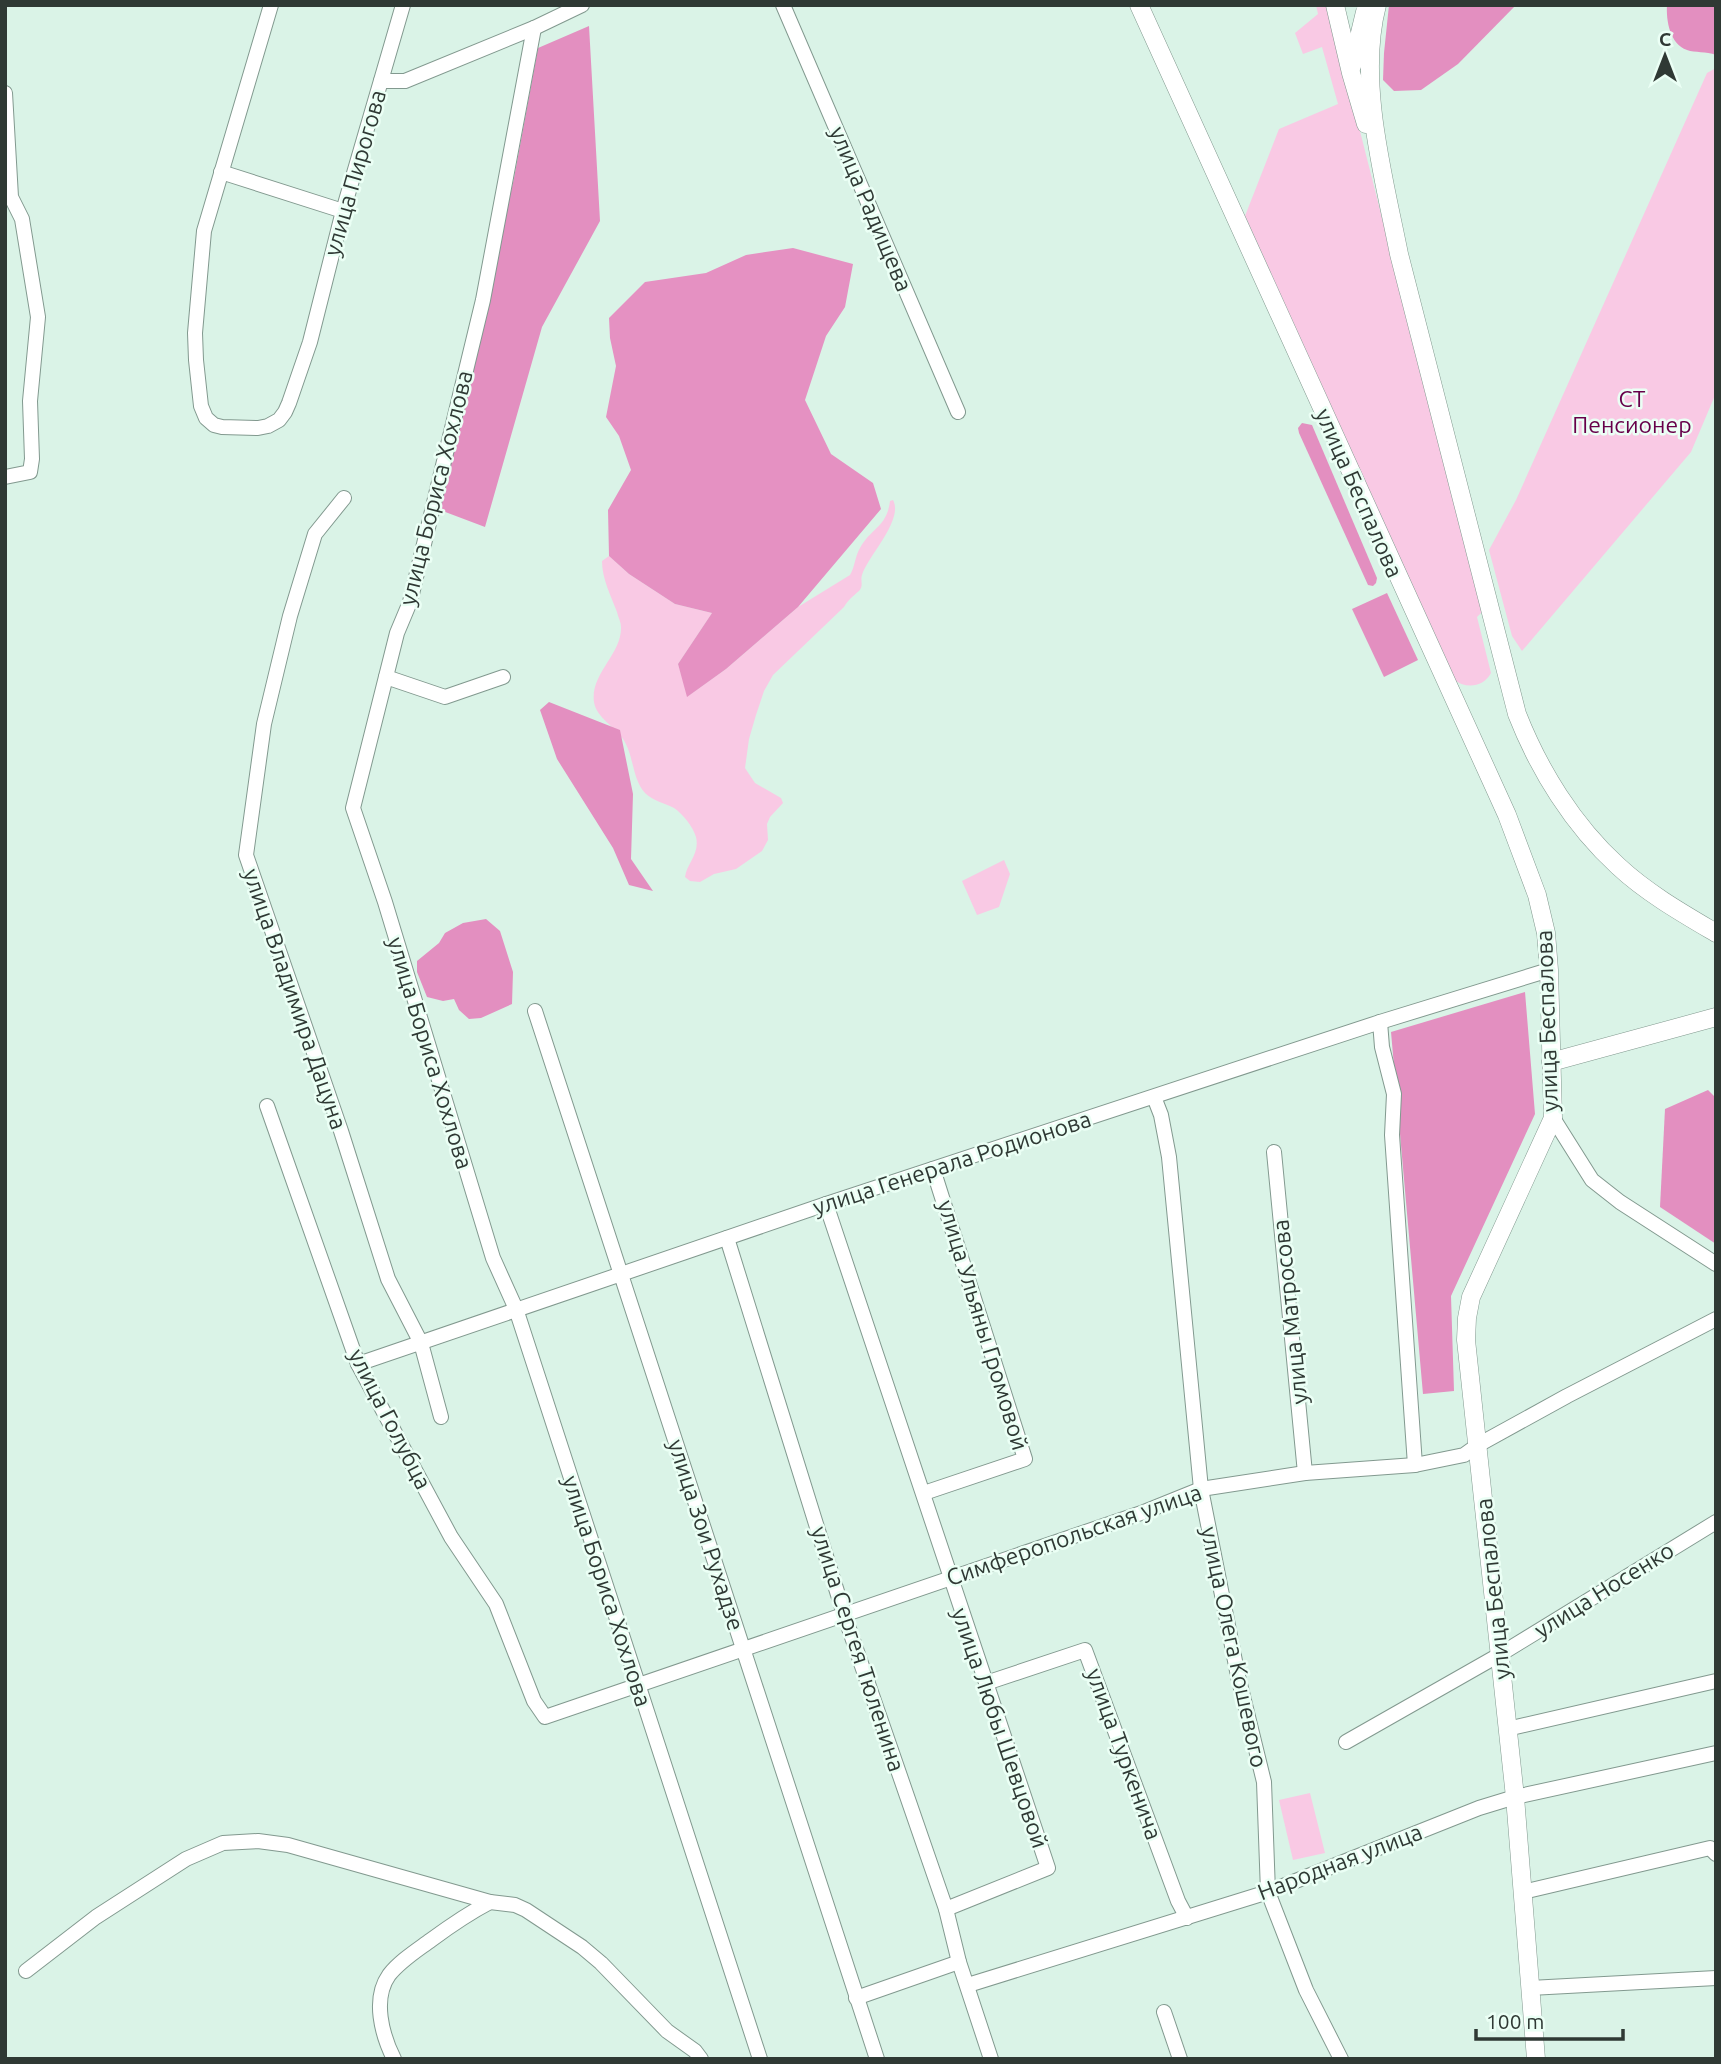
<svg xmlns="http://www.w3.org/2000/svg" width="1721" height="2064" viewBox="0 0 1721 2064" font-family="Ubuntu,sans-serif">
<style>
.green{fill:#f9c9e4}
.forest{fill:#e38fc0}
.water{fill:#e591c2}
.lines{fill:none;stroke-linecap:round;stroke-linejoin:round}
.minor-casing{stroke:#82998f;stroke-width:16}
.major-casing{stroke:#82998f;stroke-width:19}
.minor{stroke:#fff;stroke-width:14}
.major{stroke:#fff;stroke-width:18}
.labels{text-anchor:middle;stroke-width:5;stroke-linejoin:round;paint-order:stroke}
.street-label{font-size:23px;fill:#2f3934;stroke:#ebfff5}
.park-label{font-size:23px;fill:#67004a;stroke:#ebfff5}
</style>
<rect width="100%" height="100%" fill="#daf3e7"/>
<g class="green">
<path d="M1316,5h12l154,607 -5,5 14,56c-8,15 -26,16 -38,6l-208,-463 34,-87 59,-25 -16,-57 -19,7 -8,-21 23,-19z"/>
<polygon points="1714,69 1716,70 1716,393 1691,452 1522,651 1512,636 1489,550 1516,500 1707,73"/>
<path d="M893,500c11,20 -25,56 -31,75 -2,6 2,11 -3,16 -6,5 -11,9 -15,16l-71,68 -9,16 -8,24 -7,24 -4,29 10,15 26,15 2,5 -13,14 -3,7 1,16 -6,11 -26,18 -22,5 -14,8 -10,-1 -5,-4c2,-14 15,-23 11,-40 -3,-10 -13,-23 -22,-29 -9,-5 -21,-7 -29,-15 -13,-14 -11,-38 -22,-54 -8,-12 -27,-22 -29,-37 -4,-28 28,-48 27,-75 0,-5 -3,-10 -4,-15 -6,-16 -15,-33 -15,-51l7,-5 20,18 46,30 37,9 -34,51 10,32 38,-27 72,-62 52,-32c5,-8 5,-19 10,-27 11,-20 27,-21 30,-47z"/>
<polygon points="1004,860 1010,874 999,907 977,915 962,881"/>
<polygon points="1310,1793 1325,1853 1293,1860 1279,1800"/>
</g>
<g class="forest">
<polygon points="1389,5 1516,5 1458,64 1421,90 1394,91 1383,80 1384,53"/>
<path d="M1667,5h49v50c-10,-4 -21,-2 -29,-5 -17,-6 -21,-29 -20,-45z"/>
<polygon points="589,26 600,221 542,327 485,527 440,510 514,178 538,48"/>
<polygon points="1302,423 1312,425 1377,578 1376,583 1373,586 1368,585 1299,433 1298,428"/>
<polygon points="1387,593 1418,660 1384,677 1352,609"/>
<polygon points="549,702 620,730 633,794 631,859 653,891 629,885 613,848 557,759 540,710"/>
<polygon points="486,919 500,931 513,972 512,1004 481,1018 469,1019 459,1010 454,999 443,1001 427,997 417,972 417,961 439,943 445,933 463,923"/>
<polygon points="1525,992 1535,1114 1451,1296 1454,1391 1423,1394 1391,1032"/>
<polygon points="1708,1090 1716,1098 1716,1244 1660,1207 1665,1109"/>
</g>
<polygon class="water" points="793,248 853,264 845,307 826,336 805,400 831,454 873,483 881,509 798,607 726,669 687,697 678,664 712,613 675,604 629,574 609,556 608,510 631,470 619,436 606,417 616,366 610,338 609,318 645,282 706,273 746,255"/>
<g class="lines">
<g class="minor-casing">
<g id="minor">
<polyline points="271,5 204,231 195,333 196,360 201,406 206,418 214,425 222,427 258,428 268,426 279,420 285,412 289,403 310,342 343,211 403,5"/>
<polyline points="783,5 958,412"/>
<polyline points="534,28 483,300 410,602 397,633 353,808 385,902 493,1258 516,1309 760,2059"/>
<polyline points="381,81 405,81 534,28 582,5"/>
<polyline points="5,93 11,197 22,219 38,317 30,401 32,459 30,472 5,477"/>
<polyline points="221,172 343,211"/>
<polyline points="344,498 315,534 290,616 264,724 246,855 341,1131 388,1279 421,1343 441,1417"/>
<polyline points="386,677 445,697 503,677"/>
<polyline points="535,1011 877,2059"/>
<polyline points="1380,1022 1382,1047 1394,1094 1392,1135 1415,1465"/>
<polyline points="1154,1097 1161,1115 1169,1157 1201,1489 1238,1676 1264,1782 1268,1892 1306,1990 1341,2059"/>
<polyline points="267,1106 358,1364 451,1537 496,1604 534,1701 545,1717 1144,1512 1201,1489 1305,1473 1415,1465 1464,1455 1478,1445 1567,1396 1716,1319"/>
<polyline points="1553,1118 1592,1180 1620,1202 1716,1264"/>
<polyline points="1274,1152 1305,1473"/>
<polyline points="826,1204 1048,1868 946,1909"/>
<polyline points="727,1238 844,1614 946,1909 959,1962 991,2059"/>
<polyline points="358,1364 826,1204 1380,1022 1549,970"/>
<polyline points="924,1493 1025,1459 933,1169"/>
<polyline points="986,1683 1085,1650 1178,1901 1187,1918"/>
<polyline points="1507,1729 1716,1681"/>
<polyline points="1346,1742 1499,1655 1716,1522"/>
<polyline points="1523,1892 1710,1848 1716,1854"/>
<polyline points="26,1971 96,1917 186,1859 223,1843 258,1841 288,1845 490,1902 515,1905 526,1910 582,1947 601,1963 667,2031 695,2051 701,2059"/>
<polyline points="968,1985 1268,1892 1479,1808 1515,1797 1716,1753"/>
<polyline points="1530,1988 1716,1978"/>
<polyline points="856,1998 959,1962"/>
<polyline points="1164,2012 1180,2059"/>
<path d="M394,2059c-12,-24 -22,-60 -5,-84 11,-14 27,-24 42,-35 19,-14 38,-27 59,-38"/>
</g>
</g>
<g class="major-casing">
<g id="major">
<polyline points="1139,5 1507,815 1537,895 1546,933 1549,970 1553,1118 1471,1297 1467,1318 1466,1340 1515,1797 1536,2059"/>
<polyline points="1335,5 1351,73 1366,124"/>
<path d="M1377,5c-20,76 7,173 22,249l118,460c22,56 56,111 101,152 29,27 64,47 98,67"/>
<polyline points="1352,66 1365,12"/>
<polyline points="1551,1062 1716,1017"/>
</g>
</g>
<use href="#minor" class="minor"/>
<use href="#major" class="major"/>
</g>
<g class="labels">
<g class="street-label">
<text transform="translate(355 173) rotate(-74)" y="8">улица Пирогова</text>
<text transform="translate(871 209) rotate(67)" y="8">улица Радищева</text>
<text transform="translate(436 488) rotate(-76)" y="8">улица Бориса Хохлова</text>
<text transform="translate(1359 493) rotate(66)" y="8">улица Беспалова</text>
<text transform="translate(295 999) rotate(71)" y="8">улица Владимира Дацуна</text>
<text transform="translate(1547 1021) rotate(-92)" y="8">улица Беспалова</text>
<text transform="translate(430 1053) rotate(73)" y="8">улица Бориса Хохлова</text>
<text transform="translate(952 1163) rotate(-18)" y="8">улица Генерала Родионова</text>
<text transform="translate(1290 1312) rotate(-96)" y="8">улица Матросова</text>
<text transform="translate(983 1325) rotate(73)" y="8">улица Ульяны Громовой</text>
<text transform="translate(390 1419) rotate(63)" y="8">улица Голубца</text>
<text transform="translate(706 1535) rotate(72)" y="8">улица Зои Рухадзе</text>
<text transform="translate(1074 1535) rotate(-19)" y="8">Симферопольская улица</text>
<text transform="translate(1493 1589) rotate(-96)" y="8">улица Беспалова</text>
<text transform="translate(1604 1590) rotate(-32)" y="8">улица Носенко</text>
<text transform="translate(607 1591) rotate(72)" y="8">улица Бориса Хохлова</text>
<text transform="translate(1234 1647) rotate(78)" y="8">улица Олега Кошевого</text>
<text transform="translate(858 1649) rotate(72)" y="8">улица Сергея Тюленина</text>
<text transform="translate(1000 1728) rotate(71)" y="8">улица Любы Шевцовой</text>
<text transform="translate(1124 1754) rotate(70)" y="8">улица Туркенича</text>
<text transform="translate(1340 1862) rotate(-21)" y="8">Народная улица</text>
</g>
<g class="park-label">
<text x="1632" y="407">СТ<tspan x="1632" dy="26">Пенсионер</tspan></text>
</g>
</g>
<rect width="1721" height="2064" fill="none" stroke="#2f3934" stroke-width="14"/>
<g transform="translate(1665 56)" stroke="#ebfff5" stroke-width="5" paint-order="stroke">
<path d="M0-5L12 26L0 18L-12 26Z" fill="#2f3934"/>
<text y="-10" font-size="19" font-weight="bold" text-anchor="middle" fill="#2f3934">С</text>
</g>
<path d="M1476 2029v10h147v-10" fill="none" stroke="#2f3934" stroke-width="3.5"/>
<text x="1486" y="2029" font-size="21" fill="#2f3934" stroke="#ebfff5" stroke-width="5" paint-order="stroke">100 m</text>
</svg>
